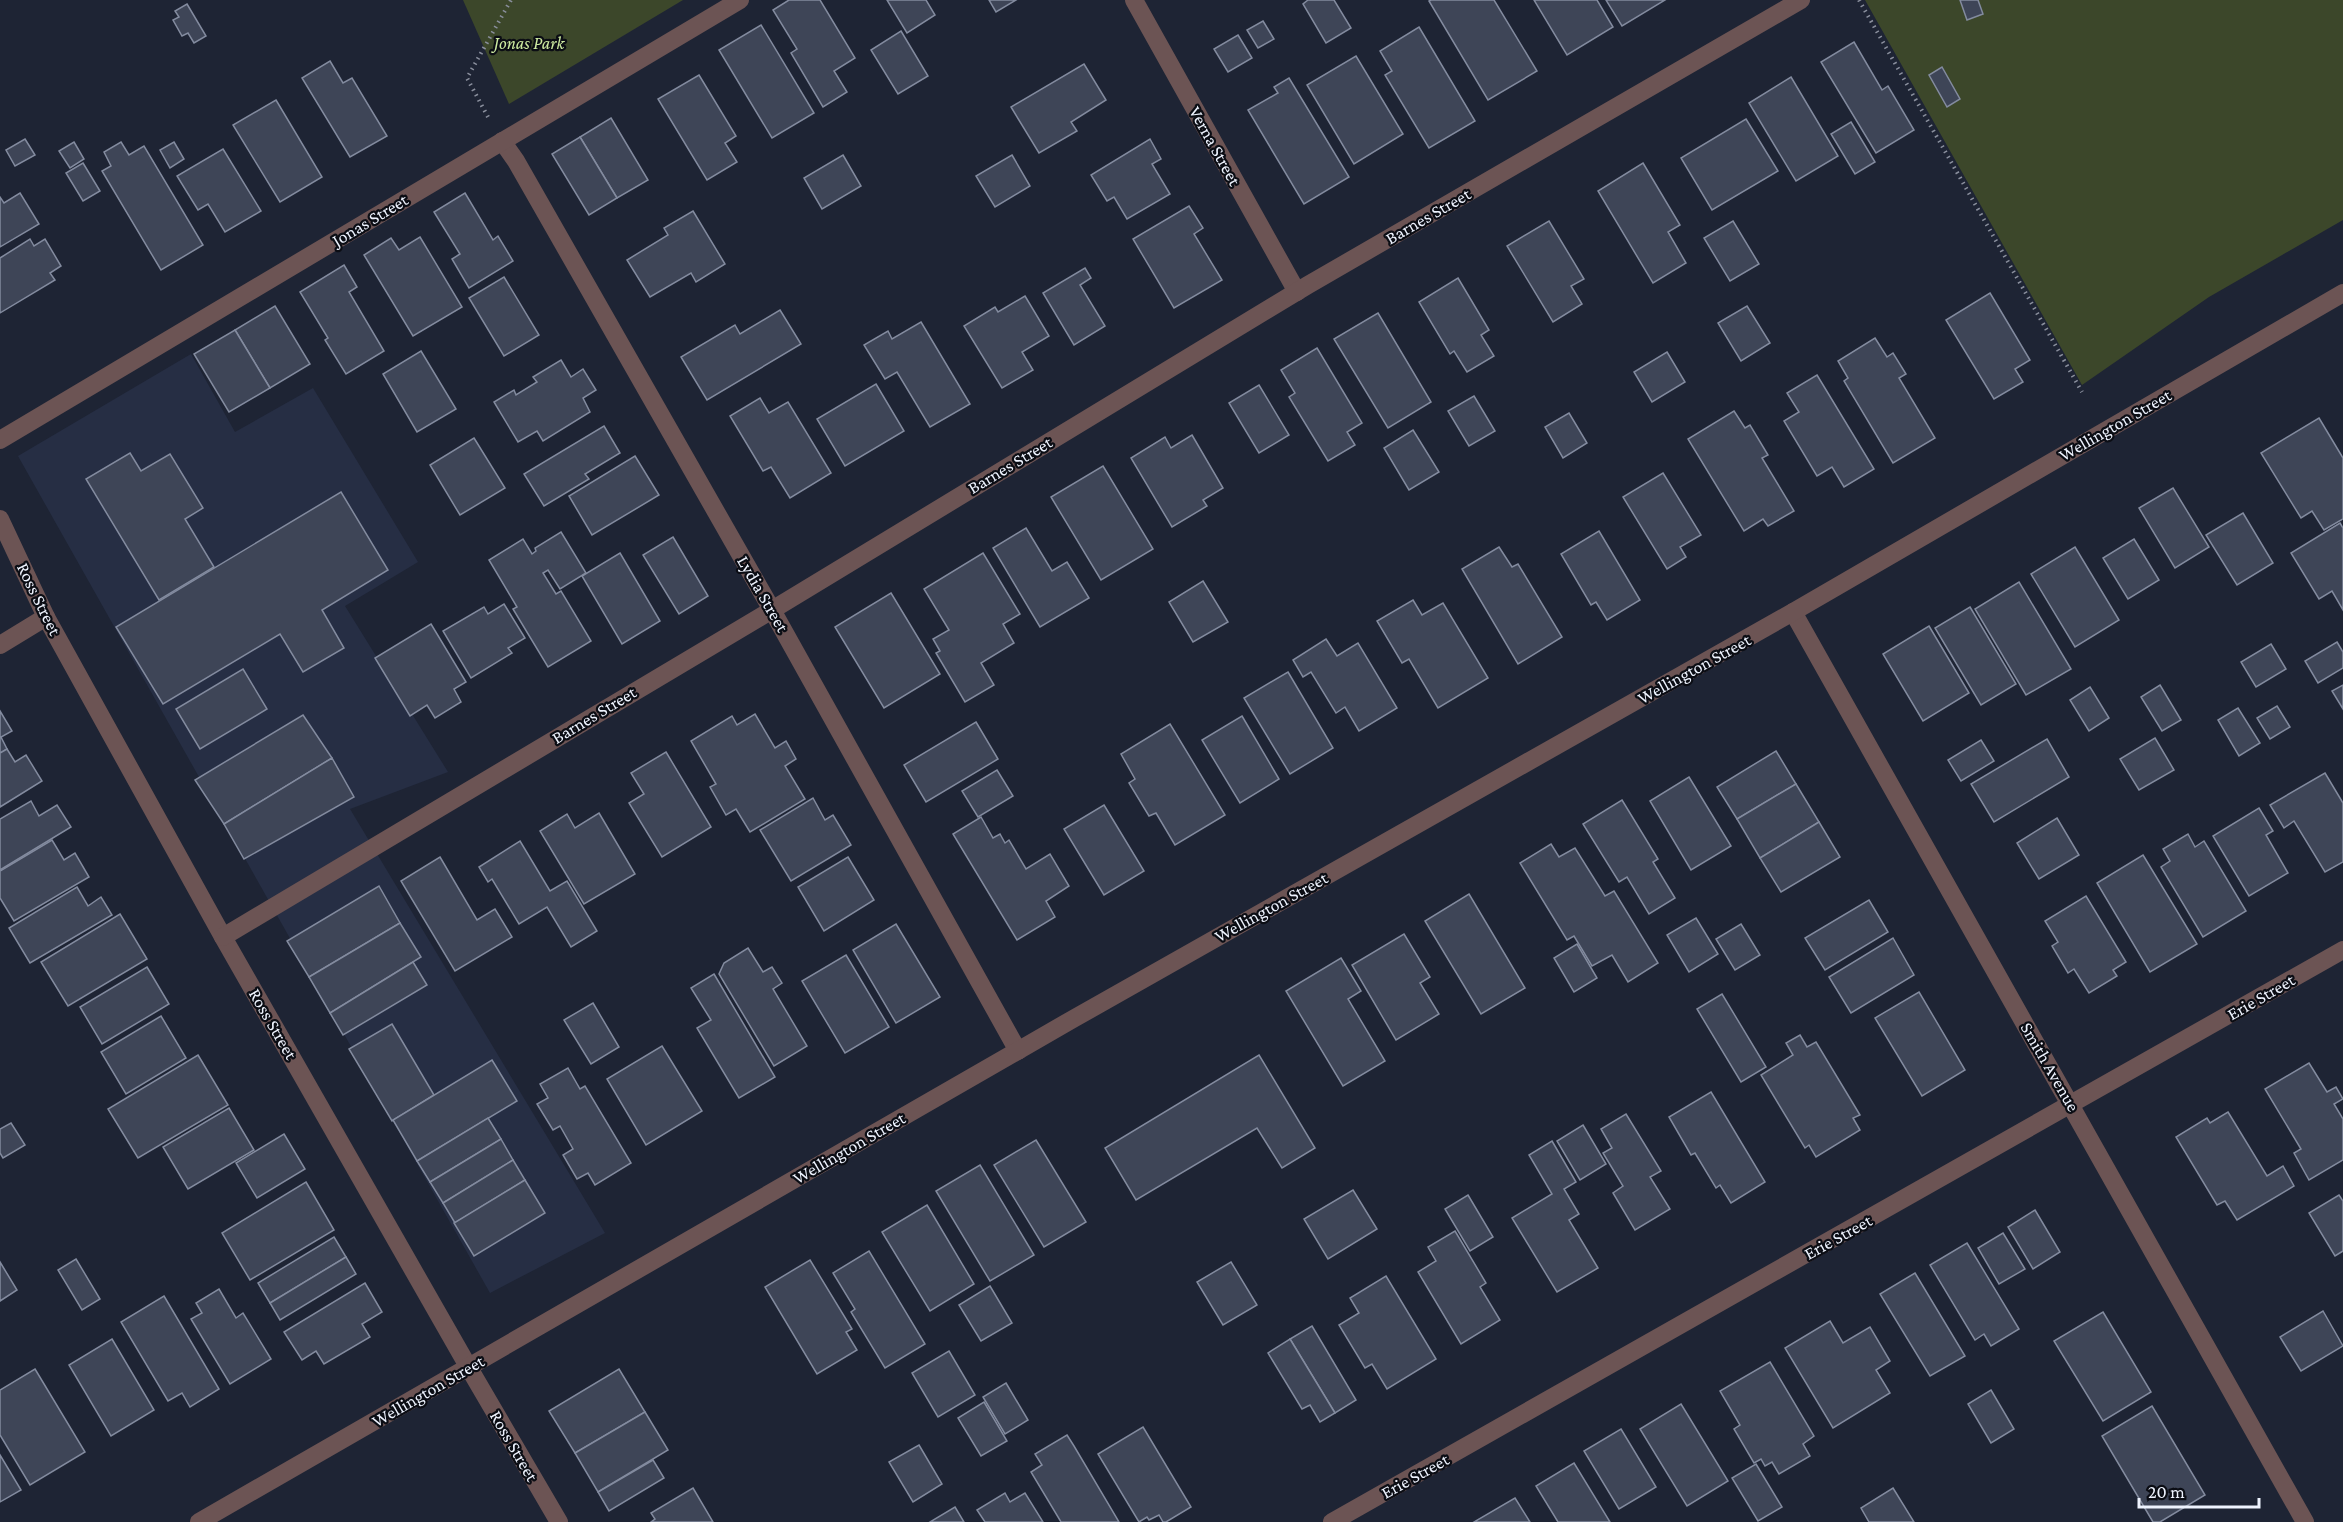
<svg xmlns="http://www.w3.org/2000/svg" width="2343" height="1522" viewBox="0 0 2343 1522" font-family="'Crimson Pro',serif">
<style>
.built{fill:#262e44}
.green{fill:#3c472a}
.building{fill:#3e4557;stroke:#838b9f;stroke-width:1.5}
.lines{fill:none;stroke-linecap:round;stroke-linejoin:round}
.path{stroke:#8a8f9d;stroke-width:4;stroke-dasharray:1.5 4.5;stroke-linecap:butt}
.minor{stroke:#6c5454;stroke-width:18}
.tertiary{stroke:#6c5454;stroke-width:18}
.labels{text-anchor:middle;stroke-width:4.5;stroke-linejoin:round;paint-order:stroke}
.park-label{font-size:18px;font-style:italic;fill:#ceeba1;stroke:#0b0d14}
.street-label{font-size:18px;fill:#eef3fe;stroke:#0b0d14}
</style>
<rect width="100%" height="100%" fill="#1e2434"/>
<polygon class="built" points="191,354 235,432 313,388 418,562 345,606 448,772 350,809 605,1233 490,1293 18,456"/>
<g class="green">
<polygon points="463,0 683,0 509,104"/>
<polygon points="1865,0 2343,0 2343,220 2209,297 2082,385"/>
</g>
<g class="building">
<polygon points="789,0 820,0 855,58 834,71 847,92 823,107 791,53 797,49 773,10"/>
<polygon points="887,0 926,0 935,15 907,33"/>
<polygon points="989,0 1016,0 996,12"/>
<polygon points="1308,0 1334,0 1351,28 1326,43 1303,4"/>
<polygon points="1431,0 1494,0 1537,71 1488,100 1429,1"/>
<polygon points="1534,0 1597,0 1613,27 1567,55"/>
<polygon points="1606,0 1665,0 1622,26"/>
<polygon points="1960,0 1978,0 1983,14 1967,20"/>
<polygon points="187,4 206,36 194,43 188,33 182,36 173,20 179,17 175,11"/>
<polygon points="1263,21 1274,39 1258,48 1247,30"/>
<polygon points="761,25 814,113 772,138 719,50"/>
<polygon points="1419,27 1475,121 1429,148 1385,75 1392,71 1380,51"/>
<polygon points="901,31 928,76 898,94 871,50"/>
<polygon points="1238,35 1252,58 1228,72 1214,49"/>
<polygon points="1854,42 1882,90 1888,86 1914,130 1876,153 1821,62"/>
<polygon points="1356,56 1403,134 1354,164 1307,85"/>
<polygon points="330,61 343,83 352,78 387,136 350,157 302,78"/>
<polygon points="1084,64 1106,100 1071,122 1077,131 1039,153 1011,107"/>
<polygon points="1942,67 1960,99 1947,107 1929,75"/>
<polygon points="699,75 736,136 725,143 737,162 707,180 658,99"/>
<polygon points="1791,77 1838,156 1796,181 1749,103"/>
<polygon points="1289,78 1349,177 1304,204 1248,110 1278,93 1274,87"/>
<polygon points="276,100 322,177 280,202 233,125"/>
<polygon points="611,118 648,180 617,198 580,137"/>
<polygon points="1746,119 1778,171 1712,210 1681,158"/>
<polygon points="1851,122 1875,162 1855,174 1831,134"/>
<polygon points="580,137 617,198 589,215 552,154"/>
<polygon points="25,139 35,155 15,166 6,150"/>
<polygon points="1150,139 1161,159 1152,164 1170,194 1127,219 1114,197 1107,201 1091,175"/>
<polygon points="74,142 84,159 70,168 59,151"/>
<polygon points="121,142 129,155 144,146 203,245 161,270 102,171 111,166 104,152"/>
<polygon points="174,142 184,159 170,168 160,150"/>
<polygon points="223,149 261,211 225,232 208,204 198,210 177,176"/>
<polygon points="843,155 861,186 822,209 804,178"/>
<polygon points="1012,155 1030,186 995,207 976,176"/>
<polygon points="83,163 100,191 83,201 66,173"/>
<polygon points="1643,163 1680,225 1668,232 1686,263 1653,283 1598,191"/>
<polygon points="20,193 39,224 0,247 0,197 4,203"/>
<polygon points="465,193 493,240 498,236 513,261 469,288 452,259 460,254 434,212"/>
<polygon points="1189,206 1203,228 1194,234 1222,280 1174,308 1133,239"/>
<polygon points="693,211 725,264 696,282 691,273 650,297 627,260 668,235 664,228"/>
<polygon points="1549,221 1584,279 1571,286 1582,304 1553,322 1507,246"/>
<polygon points="1733,221 1759,264 1730,281 1704,238"/>
<polygon points="420,237 462,307 413,336 364,255 391,238 399,250"/>
<polygon points="30,239 34,246 45,239 61,266 50,273 55,280 0,313 0,258"/>
<polygon points="344,265 357,287 349,292 384,351 346,374 325,340 328,338 300,292"/>
<polygon points="1085,268 1091,278 1080,285 1105,326 1074,345 1043,293"/>
<polygon points="504,277 539,335 504,356 469,298"/>
<polygon points="1458,278 1489,330 1481,335 1494,356 1467,372 1454,351 1450,354 1419,302"/>
<polygon points="1990,293 2030,360 2015,369 2023,382 1994,399 1946,320"/>
<polygon points="1025,296 1049,336 1022,352 1033,370 1002,388 964,326 995,307 998,312"/>
<polygon points="275,306 310,364 270,388 235,330"/>
<polygon points="1747,306 1770,343 1741,361 1718,323"/>
<polygon points="780,310 801,344 707,400 681,357 735,325 740,334"/>
<polygon points="1378,313 1431,402 1388,428 1334,339"/>
<polygon points="921,322 970,404 930,427 897,372 885,379 864,345 888,331 892,339"/>
<polygon points="235,330 270,388 229,412 194,354"/>
<polygon points="1875,338 1887,357 1893,353 1906,374 1899,378 1935,438 1893,463 1844,381 1848,378 1838,361"/>
<polygon points="1317,348 1362,423 1347,432 1355,445 1328,461 1289,397 1295,393 1281,370"/>
<polygon points="421,351 456,409 417,432 383,374"/>
<polygon points="1667,352 1685,382 1652,402 1634,372"/>
<polygon points="561,360 571,377 583,369 596,390 583,398 590,412 543,441 537,431 518,442 494,402 514,390 516,395 537,382 533,377"/>
<polygon points="1817,375 1874,469 1844,487 1832,467 1817,476 1784,421 1799,412 1787,393"/>
<polygon points="876,384 904,431 845,466 817,419"/>
<polygon points="1259,385 1289,435 1259,453 1229,403"/>
<polygon points="1474,396 1495,431 1469,446 1448,411"/>
<polygon points="760,398 769,413 788,402 831,473 790,498 771,467 763,471 730,416"/>
<polygon points="1734,411 1745,428 1750,425 1768,455 1762,458 1794,511 1768,526 1763,519 1744,531 1688,439"/>
<polygon points="1569,413 1587,443 1563,458 1545,427"/>
<polygon points="2319,418 2343,458 2343,519 2324,530 2312,511 2301,518 2261,453"/>
<polygon points="604,426 620,453 585,474 589,479 544,506 524,474"/>
<polygon points="1413,430 1439,472 1409,490 1384,448"/>
<polygon points="1192,435 1223,488 1203,500 1207,506 1172,527 1131,458 1165,437 1171,448"/>
<polygon points="474,438 505,488 460,515 430,465"/>
<polygon points="130,453 141,471 170,454 203,508 185,519 214,567 159,600 86,479"/>
<polygon points="635,456 659,495 592,535 569,496"/>
<polygon points="1103,466 1153,549 1101,580 1051,497"/>
<polygon points="1663,473 1701,535 1680,547 1686,557 1667,569 1623,497"/>
<polygon points="2173,488 2209,547 2175,568 2139,508"/>
<polygon points="341,492 388,570 322,610 344,648 303,672 280,634 163,704 116,627"/>
<polygon points="2243,513 2273,563 2237,585 2206,535"/>
<polygon points="2340,523 2343,528 2343,610 2332,591 2319,599 2291,553"/>
<polygon points="1026,528 1052,571 1067,562 1089,598 1040,627 993,548"/>
<polygon points="1599,531 1640,600 1607,620 1596,602 1591,605 1561,554"/>
<polygon points="561,532 586,573 560,589 548,570 543,573 556,594 561,591 591,641 548,667 513,609 517,607 489,560 523,539 532,554 536,551 535,548"/>
<polygon points="673,537 708,596 679,614 643,555"/>
<polygon points="2134,539 2159,580 2128,599 2103,558"/>
<polygon points="1499,547 1512,567 1518,564 1562,637 1518,664 1462,569"/>
<polygon points="2075,547 2119,620 2075,647 2031,574"/>
<polygon points="620,553 660,621 622,644 582,576"/>
<polygon points="983,553 1020,614 1003,624 1014,643 981,663 994,685 965,702 936,653 940,651 933,639 949,630 924,589"/>
<polygon points="1203,581 1228,622 1193,642 1169,602"/>
<polygon points="2019,582 2071,669 2026,695 1975,609"/>
<polygon points="891,593 940,674 884,708 835,627"/>
<polygon points="1413,600 1422,615 1443,603 1488,678 1438,708 1409,659 1402,663 1377,621"/>
<polygon points="504,604 525,638 508,648 512,653 471,678 443,631 484,607 488,614"/>
<polygon points="1970,607 2016,684 1981,705 1935,628"/>
<polygon points="431,624 466,682 454,689 461,702 435,718 427,705 410,716 375,658"/>
<polygon points="1929,626 1969,693 1923,721 1883,654"/>
<polygon points="1326,639 1337,656 1358,643 1397,708 1359,731 1345,707 1336,713 1311,672 1303,677 1293,660"/>
<polygon points="2337,642 2343,652 2343,668 2318,683 2305,661"/>
<polygon points="2271,644 2286,669 2256,687 2241,662"/>
<polygon points="243,669 267,709 200,749 176,709"/>
<polygon points="1288,672 1333,748 1290,774 1244,698"/>
<polygon points="2160,685 2181,720 2162,731 2141,697"/>
<polygon points="2343,685 2343,709 2332,691"/>
<polygon points="2090,687 2109,718 2089,731 2070,700"/>
<polygon points="2277,706 2290,727 2270,739 2257,718"/>
<polygon points="2238,708 2260,743 2239,756 2218,720"/>
<polygon points="0,711 12,731 1,737 7,749 0,753"/>
<polygon points="755,714 775,748 786,741 796,759 785,766 805,799 750,832 736,809 726,815 710,787 716,784 691,741 732,716 737,725"/>
<polygon points="303,715 332,758 224,824 195,780"/>
<polygon points="1242,716 1279,779 1240,803 1202,740"/>
<polygon points="976,722 998,759 926,802 904,765"/>
<polygon points="1170,724 1225,815 1175,845 1156,813 1149,816 1129,783 1135,779 1121,754"/>
<polygon points="2155,738 2174,770 2139,790 2120,759"/>
<polygon points="2047,739 2069,777 1994,822 1971,784"/>
<polygon points="1981,740 1994,761 1961,781 1948,760"/>
<polygon points="7,749 15,762 26,755 42,781 0,807 0,753"/>
<polygon points="1776,751 1796,784 1737,819 1717,787"/>
<polygon points="666,752 711,827 662,857 629,803 644,794 631,773"/>
<polygon points="332,758 354,797 244,859 224,824"/>
<polygon points="997,770 1013,796 978,817 962,791"/>
<polygon points="2325,773 2343,803 2343,862 2325,872 2294,821 2284,828 2270,805"/>
<polygon points="1689,777 1731,846 1691,870 1650,801"/>
<polygon points="1796,784 1819,822 1760,858 1737,819"/>
<polygon points="813,798 825,820 833,815 851,845 791,881 760,830"/>
<polygon points="1622,800 1658,859 1653,862 1675,898 1649,914 1627,877 1619,882 1583,824"/>
<polygon points="31,801 39,816 57,805 71,827 0,870 0,819"/>
<polygon points="1104,805 1144,871 1104,895 1064,829"/>
<polygon points="2259,808 2273,831 2266,835 2288,873 2249,896 2213,836"/>
<polygon points="599,813 635,874 584,904 540,831 567,814 575,828"/>
<polygon points="981,817 993,838 1000,834 1005,843 1009,840 1026,869 1050,854 1069,886 1046,901 1055,917 1017,940 953,834"/>
<polygon points="2057,818 2079,855 2039,879 2017,843"/>
<polygon points="1819,822 1840,857 1781,892 1760,858"/>
<polygon points="2188,834 2195,847 2204,841 2246,911 2203,937 2161,867 2170,861 2163,849"/>
<polygon points="52,840 64,860 75,853 89,877 14,921 0,898 0,871"/>
<polygon points="520,841 550,891 567,881 597,931 571,947 547,907 519,924 492,879 488,882 479,867"/>
<polygon points="1551,844 1559,857 1575,848 1605,896 1614,891 1658,963 1628,982 1612,955 1592,966 1574,936 1567,940 1520,863"/>
<polygon points="2143,855 2197,944 2150,972 2097,883"/>
<polygon points="440,857 477,920 495,909 512,937 455,971 401,881"/>
<polygon points="848,857 874,900 824,931 798,887"/>
<polygon points="379,886 400,923 309,977 287,941"/>
<polygon points="77,887 88,906 101,897 112,915 30,963 9,928"/>
<polygon points="1469,894 1525,988 1481,1014 1425,921"/>
<polygon points="2086,896 2126,962 2113,970 2117,976 2089,993 2074,969 2068,973 2052,946 2058,942 2045,921"/>
<polygon points="1869,900 1888,932 1825,970 1805,938"/>
<polygon points="120,914 147,959 68,1006 41,962"/>
<polygon points="1696,918 1718,954 1689,972 1667,935"/>
<polygon points="400,923 421,957 330,1013 309,977"/>
<polygon points="896,924 940,997 896,1023 853,950"/>
<polygon points="1741,924 1760,955 1735,970 1716,939"/>
<polygon points="1404,934 1430,977 1420,983 1439,1014 1396,1040 1352,965"/>
<polygon points="1893,938 1914,975 1851,1013 1829,977"/>
<polygon points="1577,944 1597,978 1574,992 1554,958"/>
<polygon points="748,948 763,972 772,967 782,983 773,989 807,1046 774,1066 719,974 724,963"/>
<polygon points="846,955 889,1027 845,1053 802,981"/>
<polygon points="1341,958 1361,991 1348,999 1385,1061 1343,1086 1286,991"/>
<polygon points="413,962 427,985 343,1035 330,1013"/>
<polygon points="147,967 169,1004 102,1044 80,1007"/>
<polygon points="714,974 775,1077 739,1098 697,1028 711,1020 691,988"/>
<polygon points="1919,992 1965,1070 1922,1096 1875,1018"/>
<polygon points="1722,994 1766,1067 1741,1082 1697,1009"/>
<polygon points="593,1003 619,1047 591,1064 564,1020"/>
<polygon points="161,1016 186,1058 126,1094 101,1052"/>
<polygon points="392,1024 434,1095 392,1121 349,1049"/>
<polygon points="1800,1035 1807,1047 1816,1042 1860,1115 1853,1118 1860,1130 1816,1157 1809,1145 1805,1148 1761,1075 1793,1055 1786,1043"/>
<polygon points="662,1046 702,1111 646,1145 607,1079"/>
<polygon points="198,1055 228,1105 138,1158 108,1109"/>
<polygon points="1259,1055 1315,1148 1282,1168 1257,1128 1136,1200 1105,1148"/>
<polygon points="492,1060 517,1101 417,1161 393,1120"/>
<polygon points="2309,1063 2327,1092 2336,1087 2343,1099 2334,1104 2343,1119 2343,1160 2309,1180 2294,1153 2301,1149 2265,1089"/>
<polygon points="568,1068 580,1089 585,1086 631,1163 595,1185 588,1173 577,1179 563,1155 573,1149 560,1126 553,1130 537,1104 548,1098 540,1084"/>
<polygon points="1711,1092 1765,1182 1731,1203 1720,1185 1716,1188 1695,1153 1691,1155 1669,1117"/>
<polygon points="229,1108 254,1150 188,1189 163,1147"/>
<polygon points="2228,1112 2267,1176 2283,1166 2294,1186 2237,1220 2225,1201 2217,1205 2176,1137 2207,1118 2210,1123"/>
<polygon points="1626,1114 1661,1171 1650,1177 1670,1209 1635,1230 1613,1193 1623,1186 1603,1153 1612,1148 1601,1129"/>
<polygon points="488,1118 501,1139 430,1182 417,1161"/>
<polygon points="11,1123 25,1145 3,1158 0,1153 0,1129"/>
<polygon points="1583,1125 1606,1164 1580,1180 1557,1141"/>
<polygon points="284,1134 305,1169 257,1198 236,1163"/>
<polygon points="501,1139 513,1160 443,1203 430,1182"/>
<polygon points="1036,1140 1086,1222 1044,1247 994,1165"/>
<polygon points="1552,1141 1576,1182 1564,1189 1579,1214 1569,1220 1598,1268 1557,1292 1512,1218 1552,1194 1529,1155"/>
<polygon points="513,1160 525,1180 455,1223 443,1203"/>
<polygon points="980,1165 1034,1255 990,1281 936,1191"/>
<polygon points="525,1180 545,1213 474,1256 454,1223"/>
<polygon points="306,1182 334,1230 250,1280 222,1233"/>
<polygon points="1353,1190 1377,1229 1328,1259 1304,1219"/>
<polygon points="1468,1195 1493,1237 1470,1251 1445,1209"/>
<polygon points="2339,1195 2343,1201 2343,1251 2335,1256 2309,1213"/>
<polygon points="927,1205 974,1284 930,1311 882,1232"/>
<polygon points="2035,1210 2060,1252 2033,1269 2008,1227"/>
<polygon points="1455,1231 1486,1283 1480,1287 1500,1320 1461,1344 1418,1272 1436,1261 1428,1247"/>
<polygon points="2003,1233 2025,1269 1999,1284 1978,1248"/>
<polygon points="334,1237 346,1257 270,1303 258,1283"/>
<polygon points="1967,1243 2019,1329 1991,1346 1984,1334 1975,1340 1930,1265"/>
<polygon points="869,1251 925,1344 885,1368 851,1312 855,1309 833,1273"/>
<polygon points="346,1257 356,1274 280,1320 270,1303"/>
<polygon points="76,1259 100,1299 82,1310 58,1270"/>
<polygon points="810,1260 852,1329 846,1332 857,1350 817,1374 765,1287"/>
<polygon points="0,1262 17,1290 0,1301"/>
<polygon points="1231,1262 1257,1305 1223,1325 1197,1282"/>
<polygon points="1915,1273 1965,1356 1930,1376 1880,1294"/>
<polygon points="1386,1276 1436,1359 1387,1389 1372,1364 1365,1368 1339,1325 1359,1313 1350,1298"/>
<polygon points="365,1283 382,1312 362,1324 370,1337 324,1364 316,1351 302,1360 284,1332"/>
<polygon points="990,1286 1012,1323 981,1341 959,1305"/>
<polygon points="219,1289 236,1318 243,1313 271,1359 230,1384 191,1319 202,1313 196,1303"/>
<polygon points="164,1296 219,1389 190,1407 182,1393 168,1401 121,1322"/>
<polygon points="2323,1311 2343,1346 2301,1371 2280,1337"/>
<polygon points="2103,1312 2151,1392 2103,1421 2054,1341"/>
<polygon points="1830,1321 1843,1343 1870,1327 1890,1361 1876,1370 1890,1393 1833,1428 1785,1348"/>
<polygon points="1312,1326 1356,1400 1335,1413 1290,1339"/>
<polygon points="112,1339 154,1410 111,1436 69,1365"/>
<polygon points="1290,1339 1335,1413 1320,1422 1310,1405 1302,1409 1268,1353"/>
<polygon points="949,1351 975,1395 938,1417 912,1373"/>
<polygon points="1770,1362 1814,1436 1803,1444 1810,1456 1779,1474 1772,1462 1765,1466 1761,1459 1754,1463 1734,1429 1740,1425 1720,1391"/>
<polygon points="35,1369 85,1452 30,1485 0,1435 0,1390"/>
<polygon points="619,1369 645,1412 575,1453 549,1411"/>
<polygon points="1006,1383 1028,1420 1005,1434 983,1397"/>
<polygon points="1991,1390 2014,1429 1991,1443 1968,1404"/>
<polygon points="984,1402 1007,1441 981,1456 958,1418"/>
<polygon points="1681,1404 1728,1481 1687,1506 1640,1429"/>
<polygon points="2152,1406 2205,1495 2160,1522 2153,1522 2102,1436"/>
<polygon points="645,1412 668,1450 598,1492 575,1453"/>
<polygon points="1143,1427 1191,1507 1166,1522 1163,1522 1159,1515 1149,1520 1147,1517 1139,1522 1098,1454"/>
<polygon points="1621,1429 1656,1487 1619,1509 1584,1451"/>
<polygon points="1067,1435 1074,1446 1119,1522 1061,1522 1031,1472 1042,1465 1035,1454"/>
<polygon points="919,1445 942,1484 913,1502 889,1462"/>
<polygon points="0,1455 21,1490 0,1502"/>
<polygon points="653,1460 664,1478 609,1511 598,1492"/>
<polygon points="1574,1463 1610,1522 1558,1522 1536,1486"/>
<polygon points="1756,1464 1782,1507 1758,1521 1732,1478"/>
<polygon points="693,1488 713,1522 651,1522 655,1519 651,1513"/>
<polygon points="1893,1488 1914,1522 1869,1522 1861,1508"/>
<polygon points="1005,1493 1010,1502 1025,1493 1043,1522 985,1522 977,1510"/>
<polygon points="1515,1498 1530,1522 1474,1522"/>
<polygon points="955,1507 964,1522 930,1522"/>
</g>
<g class="lines">
<g class="path">
<polyline points="1859,0 2082,392"/>
<polyline points="488,117 467,78 511,0"/>
</g>
<g class="minor">
<polyline points="1134,0 1297,292"/>
<polyline points="502,141 516,161 772,610 1018,1051"/>
<polyline points="0,440 740,0"/>
<polyline points="0,519 46,617 223,937 469,1368 559,1522"/>
<polyline points="1793,612 2305,1522"/>
<polyline points="0,645 46,617"/>
<polyline points="223,937 772,610 1308,285 1801,0"/>
<polyline points="1332,1522 2343,950"/>
</g>
<polyline class="tertiary" points="199,1522 1073,1019 1793,612 2343,293"/>
</g>
<g class="labels">
<g class="park-label">
<text x="529" y="49">Jonas Park</text>
</g>
<g class="street-label">
<text transform="translate(1215 146) rotate(61)" y="6">Verna Street</text>
<text transform="translate(1428 216) rotate(-30)" y="6">Barnes Street</text>
<text transform="translate(370 220) rotate(-31)" y="6">Jonas Street</text>
<text transform="translate(2115 425) rotate(-30)" y="6">Wellington Street</text>
<text transform="translate(1010 465) rotate(-31)" y="6">Barnes Street</text>
<text transform="translate(763 594) rotate(60)" y="6">Lydia Street</text>
<text transform="translate(39 599) rotate(64)" y="6">Ross Street</text>
<text transform="translate(1694 669) rotate(-29)" y="6">Wellington Street</text>
<text transform="translate(594 715) rotate(-31)" y="6">Barnes Street</text>
<text transform="translate(1271 907) rotate(-29)" y="6">Wellington Street</text>
<text transform="translate(2261 997) rotate(-30)" y="6">Erie Street</text>
<text transform="translate(273 1024) rotate(60)" y="6">Ross Street</text>
<text transform="translate(2050 1067) rotate(60)" y="6">Smith Avenue</text>
<text transform="translate(849 1148) rotate(-30)" y="6">Wellington Street</text>
<text transform="translate(1838 1237) rotate(-29)" y="6">Erie Street</text>
<text transform="translate(428 1391) rotate(-30)" y="6">Wellington Street</text>
<text transform="translate(514 1446) rotate(60)" y="6">Ross Street</text>
<text transform="translate(1415 1476) rotate(-29)" y="6">Erie Street</text>
</g>
</g>
<path d="M2139 1498v9h120v-9" fill="none" stroke="#eef3fe" stroke-width="3"/>
<text x="2148" y="1498" font-size="18" fill="#eef3fe" stroke="#0b0d14" stroke-width="4.5" paint-order="stroke">20 m</text>
</svg>
